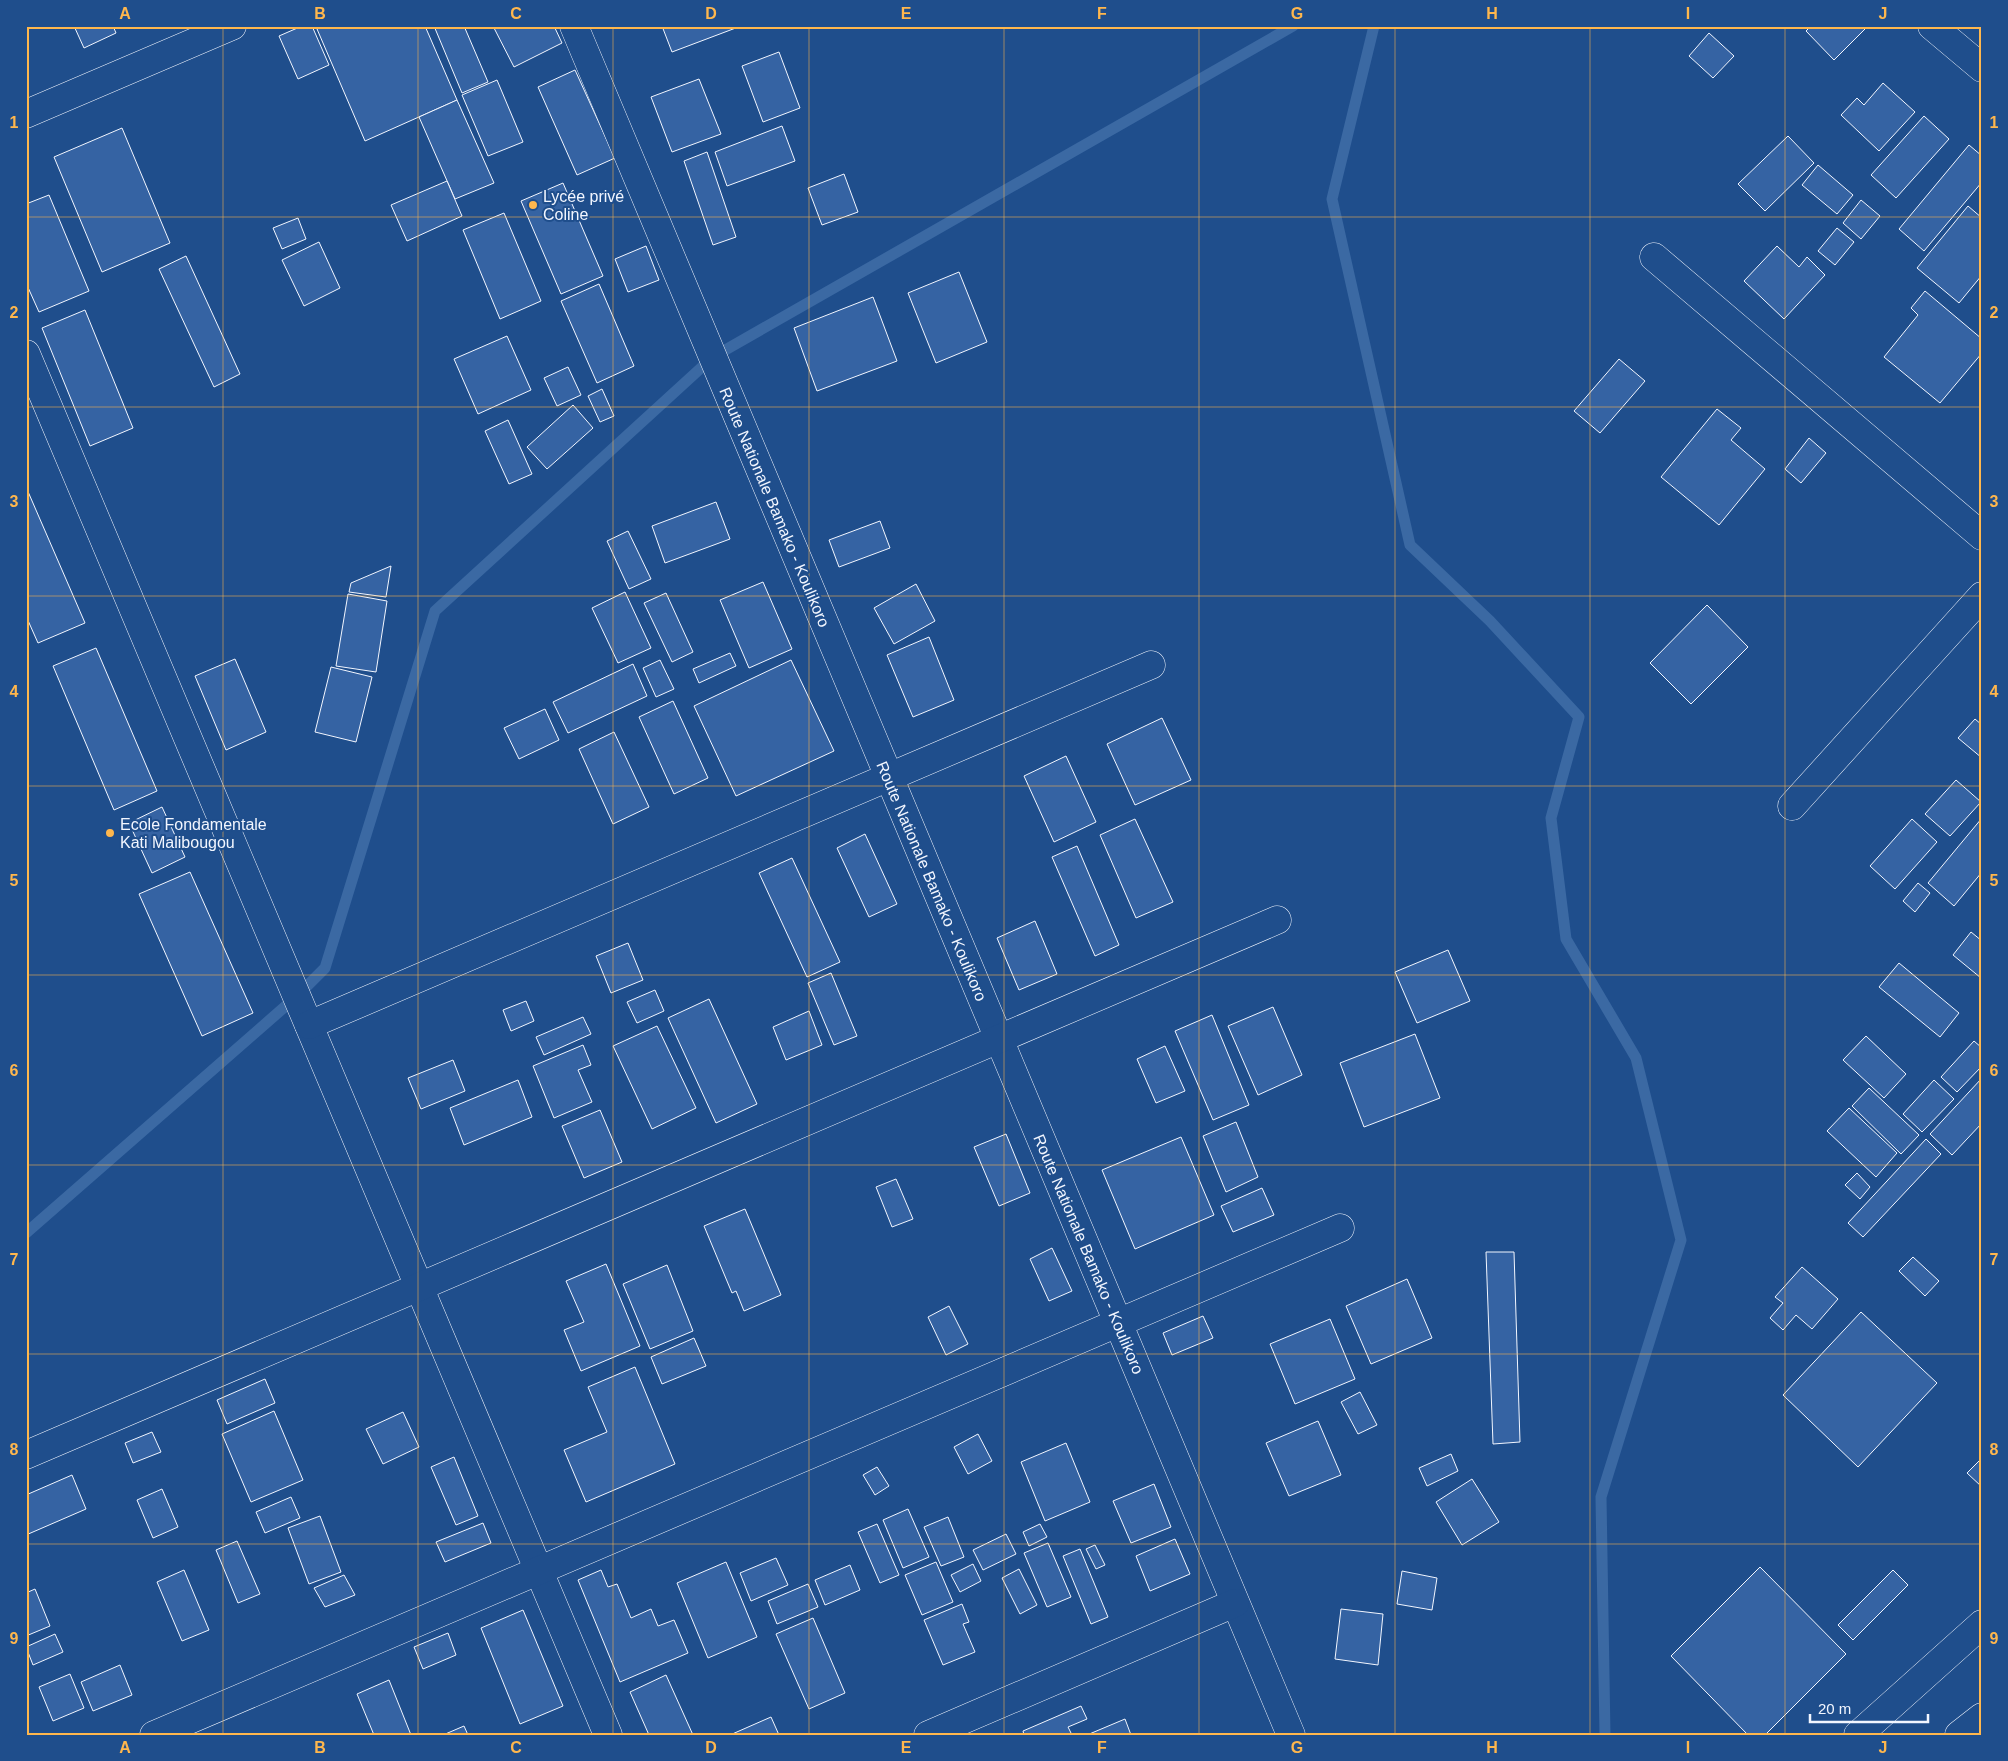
<svg xmlns="http://www.w3.org/2000/svg" width="2008" height="1761" viewBox="0 0 2008 1761" font-family="Helvetica,sans-serif">
<style>
.lines{fill:none;stroke-linecap:round;stroke-linejoin:round}
.stream{stroke:#3b69a3;stroke-width:11}
.building{fill:#3563a3;stroke:#f2f6ff}
.minor-casing{stroke:#f2f6ff;stroke-width:29}
.highway-casing{stroke:#f2f6ff;stroke-width:29}
.minor{stroke:#1f4e8c;stroke-width:28}
.highway{stroke:#1f4e8c;stroke-width:28}
.grid{fill:none;stroke:#ffb74d;stroke-width:1;stroke-opacity:0.55}
.poi-dot{fill:#ffb74d;stroke:#1f4e8c;stroke-width:2}
.labels{text-anchor:middle;stroke-width:4;stroke-linejoin:round;paint-order:stroke}
.poi-label{font-size:16px;fill:#f2f6ff;stroke:#1f4e8c;text-anchor:start}
.street-label{font-size:16px;fill:#f2f6ff;stroke:#1f4e8c}
.neatline{fill:none;stroke:#ffb74d;stroke-width:2}
.grid-label{font-size:16px;text-anchor:middle;font-weight:bold;fill:#ffb74d}
</style>
<rect width="100%" height="100%" fill="#1f4e8c"/>
<g class="lines">
<g class="stream">
<polyline points="1374,26 1332,199 1410,545 1490,621 1579,717 1551,818 1566,939 1636,1058 1681,1240 1601,1497 1605,1735"/>
<polyline points="26,1233 296,997 325,968 435,611 713,357 1293,26"/>
</g>
</g>
<g class="building">
<polygon points="74,26 113,26 116,33 84,48"/>
<polygon points="302,26 312,26 329,65 298,79 279,36"/>
<polygon points="324,26 425,26 457,100 365,141 317,29"/>
<polygon points="434,26 464,26 488,82 462,93"/>
<polygon points="493,26 554,26 562,43 514,67"/>
<polygon points="662,26 741,26 672,52"/>
<polygon points="1811,26 1868,26 1834,60 1806,31"/>
<polygon points="1709,33 1734,56 1713,78 1689,56"/>
<polygon points="779,52 800,108 763,122 742,66"/>
<polygon points="575,70 615,158 577,175 538,87"/>
<polygon points="699,79 721,134 672,152 651,97"/>
<polygon points="497,80 523,142 488,156 462,95"/>
<polygon points="1883,83 1915,112 1879,151 1841,115 1857,98 1864,105"/>
<polygon points="457,100 494,183 455,199 419,117"/>
<polygon points="1924,116 1949,139 1896,198 1871,175"/>
<polygon points="782,126 795,161 727,186 715,152"/>
<polygon points="122,128 170,243 102,272 54,157"/>
<polygon points="1788,136 1814,163 1765,211 1738,184"/>
<polygon points="1969,145 1982,156 1982,182 1924,251 1899,229"/>
<polygon points="707,152 736,237 713,245 684,161"/>
<polygon points="1818,165 1853,195 1837,214 1802,185"/>
<polygon points="844,174 858,212 822,225 808,188"/>
<polygon points="447,181 462,216 407,241 391,205"/>
<polygon points="563,183 603,276 561,294 521,201"/>
<polygon points="49,195 89,291 39,312 26,283 26,204"/>
<polygon points="1861,200 1880,216 1861,239 1843,223"/>
<polygon points="1968,206 1982,218 1982,275 1959,303 1917,268"/>
<polygon points="504,213 541,301 500,319 463,230"/>
<polygon points="298,218 306,239 282,249 273,228"/>
<polygon points="1837,228 1854,242 1835,265 1818,251"/>
<polygon points="319,242 340,288 304,306 282,260"/>
<polygon points="646,246 659,280 628,292 615,259"/>
<polygon points="1777,246 1799,267 1807,257 1825,275 1784,319 1744,281"/>
<polygon points="186,256 240,374 214,387 159,269"/>
<polygon points="959,272 987,342 936,363 908,293"/>
<polygon points="599,284 634,366 597,383 561,301"/>
<polygon points="1925,291 1982,339 1982,353 1940,403 1884,357 1918,315 1911,308"/>
<polygon points="873,297 897,361 817,391 794,328"/>
<polygon points="85,310 133,428 90,446 42,328"/>
<polygon points="507,336 531,390 478,414 454,359"/>
<polygon points="1619,359 1645,381 1600,433 1574,411"/>
<polygon points="568,367 581,395 557,406 544,378"/>
<polygon points="602,389 614,416 600,422 588,396"/>
<polygon points="573,405 593,428 547,469 527,447"/>
<polygon points="1717,409 1741,428 1731,440 1765,469 1719,525 1661,477"/>
<polygon points="508,420 532,474 509,484 485,431"/>
<polygon points="1809,438 1826,453 1801,483 1785,469"/>
<polygon points="26,487 85,623 38,643 26,616"/>
<polygon points="716,502 730,539 665,563 652,526"/>
<polygon points="880,521 890,548 839,567 829,540"/>
<polygon points="628,531 651,579 629,589 607,541"/>
<polygon points="391,566 386,597 349,592 351,583"/>
<polygon points="763,582 792,649 749,668 720,600"/>
<polygon points="916,584 935,621 894,644 874,608"/>
<polygon points="625,592 651,648 618,663 592,608"/>
<polygon points="666,593 693,652 672,662 644,603"/>
<polygon points="348,594 387,601 376,672 336,666"/>
<polygon points="1707,605 1748,647 1691,704 1650,663"/>
<polygon points="929,637 954,700 913,717 887,655"/>
<polygon points="96,648 157,791 114,810 53,666"/>
<polygon points="730,653 736,666 699,683 693,669"/>
<polygon points="235,659 266,732 226,750 195,676"/>
<polygon points="660,660 674,689 656,697 643,668"/>
<polygon points="791,660 834,751 736,796 694,706"/>
<polygon points="633,664 647,696 568,733 553,702"/>
<polygon points="331,667 372,677 356,742 315,732"/>
<polygon points="673,701 708,778 674,794 639,717"/>
<polygon points="545,709 559,740 519,759 504,728"/>
<polygon points="1162,718 1191,780 1135,805 1107,744"/>
<polygon points="1975,719 1982,725 1982,758 1958,738"/>
<polygon points="614,732 649,807 613,824 579,749"/>
<polygon points="1066,756 1096,822 1054,842 1024,776"/>
<polygon points="1956,780 1981,802 1950,836 1925,814"/>
<polygon points="162,807 185,857 152,873 129,823"/>
<polygon points="1982,818 1982,872 1954,906 1928,883"/>
<polygon points="1135,819 1173,902 1136,918 1100,835"/>
<polygon points="1912,819 1937,842 1895,889 1870,866"/>
<polygon points="865,834 897,904 869,917 837,848"/>
<polygon points="1077,846 1119,945 1095,956 1052,857"/>
<polygon points="792,858 840,962 807,977 759,873"/>
<polygon points="190,872 253,1013 202,1036 139,894"/>
<polygon points="1918,883 1930,893 1915,912 1903,901"/>
<polygon points="1035,921 1057,974 1019,990 997,938"/>
<polygon points="1971,932 1982,941 1981,978 1953,955"/>
<polygon points="628,943 643,980 611,993 596,956"/>
<polygon points="1448,950 1470,1001 1417,1023 1395,972"/>
<polygon points="1899,963 1959,1013 1940,1037 1879,987"/>
<polygon points="831,973 857,1036 834,1045 808,983"/>
<polygon points="655,990 664,1011 637,1023 627,1002"/>
<polygon points="709,999 757,1104 716,1123 668,1018"/>
<polygon points="526,1001 534,1021 511,1031 503,1010"/>
<polygon points="1273,1007 1302,1075 1258,1095 1228,1026"/>
<polygon points="809,1011 822,1045 786,1060 773,1027"/>
<polygon points="1212,1015 1249,1105 1213,1120 1175,1031"/>
<polygon points="583,1017 591,1034 544,1055 536,1037"/>
<polygon points="657,1026 696,1108 652,1129 613,1046"/>
<polygon points="1415,1034 1440,1098 1364,1127 1340,1063"/>
<polygon points="1866,1036 1906,1074 1884,1098 1843,1060"/>
<polygon points="1974,1041 1982,1048 1982,1066 1957,1092 1941,1077"/>
<polygon points="583,1045 591,1065 578,1070 592,1102 554,1118 533,1066"/>
<polygon points="1165,1046 1185,1091 1156,1103 1137,1059"/>
<polygon points="453,1060 465,1091 421,1109 408,1078"/>
<polygon points="1982,1078 1982,1123 1952,1155 1930,1134"/>
<polygon points="518,1080 532,1117 464,1145 450,1108"/>
<polygon points="1934,1080 1954,1099 1922,1132 1903,1114"/>
<polygon points="1869,1088 1919,1135 1901,1154 1852,1106"/>
<polygon points="1849,1108 1897,1153 1876,1177 1827,1131"/>
<polygon points="600,1110 622,1162 584,1178 562,1126"/>
<polygon points="1236,1122 1258,1177 1226,1192 1203,1136"/>
<polygon points="1006,1134 1030,1193 999,1206 974,1147"/>
<polygon points="1181,1137 1214,1215 1135,1249 1102,1170"/>
<polygon points="1926,1139 1941,1154 1863,1237 1848,1223"/>
<polygon points="1857,1173 1870,1187 1860,1199 1845,1185"/>
<polygon points="896,1179 913,1219 892,1227 876,1187"/>
<polygon points="1262,1188 1274,1215 1233,1232 1221,1206"/>
<polygon points="745,1209 781,1295 744,1311 736,1291 732,1293 704,1226"/>
<polygon points="1052,1248 1072,1291 1049,1301 1030,1259"/>
<polygon points="1486,1252 1514,1252 1520,1442 1493,1444"/>
<polygon points="1913,1257 1939,1281 1925,1296 1899,1271"/>
<polygon points="606,1264 640,1346 581,1371 564,1330 584,1322 566,1281"/>
<polygon points="667,1265 693,1331 650,1349 623,1284"/>
<polygon points="1802,1267 1838,1299 1812,1329 1796,1315 1783,1330 1770,1318 1783,1303 1775,1297"/>
<polygon points="1407,1279 1432,1338 1371,1364 1346,1306"/>
<polygon points="949,1306 968,1344 946,1355 928,1317"/>
<polygon points="1861,1312 1937,1383 1858,1467 1783,1395"/>
<polygon points="1203,1316 1213,1338 1172,1355 1163,1333"/>
<polygon points="1330,1319 1355,1379 1295,1404 1270,1344"/>
<polygon points="694,1338 706,1366 662,1384 651,1357"/>
<polygon points="635,1367 675,1464 586,1502 564,1450 607,1432 588,1387"/>
<polygon points="265,1379 275,1403 227,1424 217,1400"/>
<polygon points="1360,1392 1377,1425 1358,1434 1341,1402"/>
<polygon points="274,1411 303,1480 251,1502 222,1434"/>
<polygon points="403,1412 419,1447 383,1464 366,1429"/>
<polygon points="1318,1421 1341,1475 1289,1496 1266,1443"/>
<polygon points="152,1432 161,1452 133,1463 125,1443"/>
<polygon points="978,1434 992,1461 968,1474 954,1447"/>
<polygon points="1066,1443 1090,1502 1045,1521 1021,1462"/>
<polygon points="1451,1454 1458,1471 1427,1486 1419,1468"/>
<polygon points="454,1457 478,1516 456,1525 431,1467"/>
<polygon points="1982,1458 1982,1487 1967,1473"/>
<polygon points="877,1467 889,1486 875,1495 863,1475"/>
<polygon points="72,1475 86,1509 26,1535 26,1495"/>
<polygon points="1472,1479 1499,1522 1462,1545 1436,1502"/>
<polygon points="1154,1484 1171,1527 1131,1543 1113,1501"/>
<polygon points="162,1489 178,1527 153,1538 137,1500"/>
<polygon points="291,1497 300,1518 265,1533 256,1512"/>
<polygon points="908,1509 929,1557 903,1568 883,1520"/>
<polygon points="320,1516 341,1572 309,1584 288,1528"/>
<polygon points="948,1517 964,1557 941,1566 924,1527"/>
<polygon points="483,1523 491,1543 445,1562 436,1542"/>
<polygon points="877,1524 899,1575 880,1583 858,1532"/>
<polygon points="1040,1524 1047,1537 1029,1546 1023,1532"/>
<polygon points="1006,1534 1016,1554 983,1570 973,1550"/>
<polygon points="1175,1539 1190,1574 1150,1591 1136,1556"/>
<polygon points="237,1541 260,1594 238,1603 216,1550"/>
<polygon points="1048,1543 1071,1597 1047,1607 1024,1553"/>
<polygon points="1095,1545 1105,1565 1096,1569 1086,1549"/>
<polygon points="1080,1549 1108,1617 1091,1624 1063,1556"/>
<polygon points="776,1558 788,1585 751,1601 740,1573"/>
<polygon points="726,1562 757,1637 708,1658 677,1583"/>
<polygon points="936,1562 953,1602 922,1615 905,1575"/>
<polygon points="973,1564 981,1581 960,1592 951,1575"/>
<polygon points="850,1565 860,1590 825,1605 815,1580"/>
<polygon points="1760,1567 1846,1654 1765,1735 1748,1735 1671,1656"/>
<polygon points="1019,1569 1037,1605 1020,1614 1002,1578"/>
<polygon points="184,1570 209,1630 182,1641 157,1582"/>
<polygon points="601,1570 608,1587 617,1584 631,1618 651,1609 658,1626 674,1620 688,1653 620,1682 578,1580"/>
<polygon points="1893,1570 1908,1585 1853,1640 1838,1625"/>
<polygon points="1402,1571 1437,1578 1432,1610 1397,1604"/>
<polygon points="344,1575 355,1595 325,1607 314,1588"/>
<polygon points="808,1584 818,1607 777,1624 768,1601"/>
<polygon points="35,1589 50,1626 26,1636 26,1593"/>
<polygon points="962,1604 969,1622 963,1624 975,1652 943,1665 924,1620"/>
<polygon points="1341,1609 1383,1614 1378,1665 1335,1659"/>
<polygon points="523,1610 563,1706 520,1724 481,1628"/>
<polygon points="813,1618 845,1693 809,1709 776,1634"/>
<polygon points="448,1633 456,1655 423,1669 414,1647"/>
<polygon points="55,1634 63,1652 33,1665 26,1647"/>
<polygon points="120,1665 132,1695 93,1711 81,1682"/>
<polygon points="70,1674 84,1708 53,1721 39,1687"/>
<polygon points="666,1675 693,1735 649,1735 630,1692"/>
<polygon points="389,1680 411,1735 374,1735 357,1694"/>
<polygon points="1081,1706 1087,1719 1068,1727 1072,1735 1024,1735 1023,1731"/>
<polygon points="771,1717 779,1735 730,1735"/>
<polygon points="1125,1719 1131,1735 1087,1735"/>
<polygon points="464,1726 468,1735 443,1735"/>
</g>
<g class="lines">
<g class="minor-casing">
<g id="minor">
<polyline points="574,26 1291,1735"/>
<polyline points="1932,26 1982,68"/>
<polyline points="26,114 232,26"/>
<polyline points="1654,257 1982,536"/>
<polyline points="26,354 608,1735"/>
<polyline points="1792,806 1982,596"/>
<polyline points="309,1025 1151,665"/>
<polyline points="26,1455 1277,920"/>
<polyline points="154,1735 1340,1228"/>
<polyline points="928,1735 1235,1603"/>
<polyline points="1858,1735 1982,1624"/>
</g>
</g>
<g class="highway-casing">
<polyline id="highway" points="1959,1735 1982,1717"/>
</g>
<use href="#minor" class="minor"/>
<use href="#highway" class="highway"/>
</g>
<path class="grid" d="M223,26v1709M418,26v1709M613,26v1709M809,26v1709M1004,26v1709M1199,26v1709M1395,26v1709M1590,26v1709M1785,26v1709M26,217h1956M26,407h1956M26,596h1956M26,786h1956M26,975h1956M26,1165h1956M26,1354h1956M26,1544h1956"/>
<g class="poi-dot">
<circle cx="533" cy="205" r="5"/>
<circle cx="110" cy="833" r="5"/>
</g>
<g class="labels">
<g class="poi-label">
<text x="543" y="202">Lycée privé<tspan x="543" dy="18">Coline</tspan></text>
<text x="120" y="830">Ecole Fondamentale<tspan x="120" dy="18">Kati Malibougou</tspan></text>
</g>
<g class="street-label">
<text transform="translate(775 507) rotate(67)" y="6">Route Nationale Bamako - Koulikoro</text>
<text transform="translate(932 881) rotate(67)" y="6">Route Nationale Bamako - Koulikoro</text>
<text transform="translate(1089 1254) rotate(67)" y="6">Route Nationale Bamako - Koulikoro</text>
</g>
</g>
<rect width="2008" height="1761" fill="none" stroke="#1f4e8c" stroke-width="55"/>
<path d="M1810 1714v8h118v-8" fill="none" stroke="#f2f6ff" stroke-width="2.5"/>
<text x="1818" y="1714" font-size="15" fill="#f2f6ff" stroke="#1f4e8c" stroke-width="4" paint-order="stroke">20 m</text>
<rect x="28" y="28" width="1952" height="1706" class="neatline"/>
<g class="grid-label">
<text x="125" y="19">A</text>
<text x="320" y="19">B</text>
<text x="516" y="19">C</text>
<text x="711" y="19">D</text>
<text x="906" y="19">E</text>
<text x="1102" y="19">F</text>
<text x="1297" y="19">G</text>
<text x="1492" y="19">H</text>
<text x="1688" y="19">I</text>
<text x="1883" y="19">J</text>
<text x="14" y="128">1</text>
<text x="1994" y="128">1</text>
<text x="14" y="318">2</text>
<text x="1994" y="318">2</text>
<text x="14" y="507">3</text>
<text x="1994" y="507">3</text>
<text x="14" y="697">4</text>
<text x="1994" y="697">4</text>
<text x="14" y="886">5</text>
<text x="1994" y="886">5</text>
<text x="14" y="1076">6</text>
<text x="1994" y="1076">6</text>
<text x="14" y="1265">7</text>
<text x="1994" y="1265">7</text>
<text x="14" y="1455">8</text>
<text x="1994" y="1455">8</text>
<text x="14" y="1644">9</text>
<text x="1994" y="1644">9</text>
<text x="125" y="1753">A</text>
<text x="320" y="1753">B</text>
<text x="516" y="1753">C</text>
<text x="711" y="1753">D</text>
<text x="906" y="1753">E</text>
<text x="1102" y="1753">F</text>
<text x="1297" y="1753">G</text>
<text x="1492" y="1753">H</text>
<text x="1688" y="1753">I</text>
<text x="1883" y="1753">J</text>
</g>
</svg>
